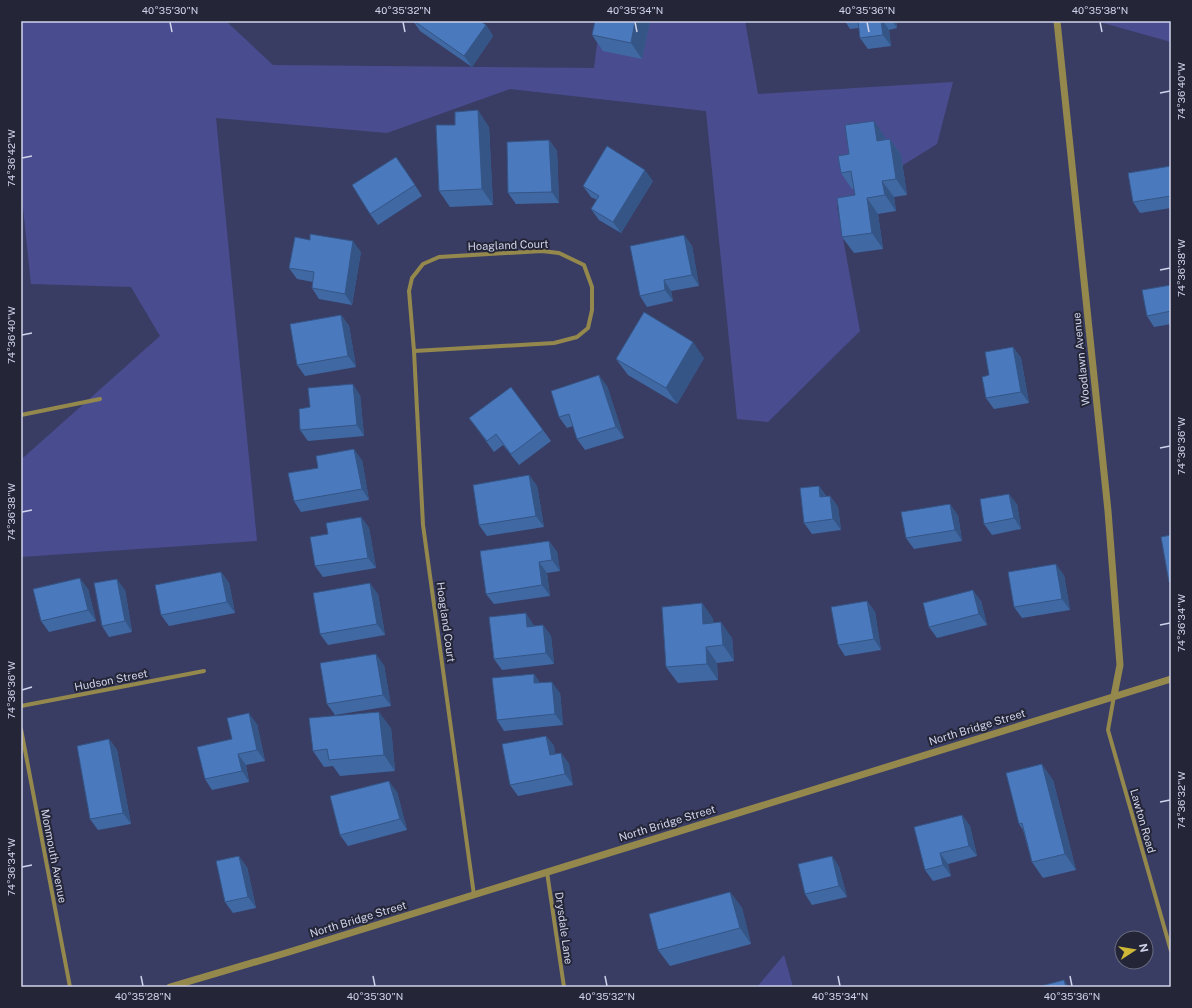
<svg xmlns="http://www.w3.org/2000/svg" width="1192" height="1008" viewBox="0 0 1192 1008" font-family="'Public Sans',sans-serif">
<style>
.green{fill:#494d90}
.lines{fill:none;stroke-linecap:round;stroke-linejoin:round}
.minor{stroke:#94884d;stroke-width:4}
.tertiary{stroke:#94884d;stroke-width:7}
.wall{fill:#4068a3}
.shaded-wall{fill:#345585}
.building{fill:#4b79be;stroke:#345585}
.ticks{fill:none;stroke:#cfd3ea;stroke-width:1.5}
.labels{text-anchor:middle;stroke-width:4;stroke-linejoin:round;paint-order:stroke}
.street-label{font-size:11px;fill:#cfd3ea;stroke:#242638}
.neatline{fill:none;stroke:#cfd3ea;stroke-width:1.5}
.ticks-label{font-size:10px;text-anchor:middle;fill:#cfd3ea}
</style>
<rect width="100%" height="100%" fill="#393d64"/>
<g class="green">
<polygon points="21,21 226,21 273,65 594,68 600,21 745,21 758,94 953,82 937,144 837,206 860,331 768,422 737,419 706,111 510,89 387,133 216,118 257,541 21,557 21,458 24,457 160,336 131,287 31,284 21,188"/>
<polygon points="1096,21 1171,21 1171,42"/>
<polygon points="784,955 793,987 757,987"/>
</g>
<g class="lines">
<g class="minor">
<polygon points="542,251 559,253 584,265 592,287 592,310 588,328 577,337 554,343 414,351 409,291 412,278 423,264 439,257"/>
<polyline points="414,351 423,525 474,895"/>
<polyline points="21,415 100,399"/>
<polyline points="1114,696 1108,730 1171,951"/>
<polyline points="21,706 204,671"/>
<polyline points="21,729 70,987"/>
<polyline points="547,872 564,987"/>
</g>
<g class="tertiary">
<polyline points="1057,21 1108,511 1120,665 1114,696"/>
<polyline points="170,987 289,952 1171,679"/>
</g>
</g>
<g class="wall">
<polygon points="413,21 480,21 486,25 493,36 472,67 420,31"/>
<polygon points="595,21 650,21 642,59 603,51 592,35"/>
<polygon points="845,21 896,21 897,28 889,30 891,46 868,49 860,38 859,28 850,29"/>
<polygon points="455,125 489,127 493,205 450,207 439,191"/>
<polygon points="885,137 886,139 890,139 901,155 907,195 894,197 896,211 878,214 883,249 854,253 842,237 855,195 854,189 852,189 841,173 849,154"/>
<polygon points="549,140 557,151 559,203 516,204 508,193"/>
<polygon points="1171,166 1171,208 1140,213 1133,202"/>
<polygon points="404,168 422,196 378,225 370,214"/>
<polygon points="653,181 621,233 599,220 591,209 597,200 591,197 583,186"/>
<polygon points="684,235 692,246 699,286 671,291 673,301 647,307 640,296"/>
<polygon points="361,252 352,305 319,299 312,288 313,282 297,279 289,268"/>
<polygon points="1171,285 1171,324 1154,327 1147,316"/>
<polygon points="341,315 349,326 356,367 305,376 297,365"/>
<polygon points="1013,347 1021,358 1029,403 994,409 986,398 989,375"/>
<polygon points="704,358 677,404 628,375 616,359"/>
<polygon points="607,386 624,438 585,450 577,439 573,426 567,428 559,417"/>
<polygon points="360,395 364,436 308,441 300,430 310,407"/>
<polygon points="469,418 543,430 551,441 519,465 503,445 494,452"/>
<polygon points="362,460 369,500 301,512 294,501 318,468"/>
<polygon points="529,475 537,486 544,527 487,536 479,525"/>
<polygon points="819,486 826,496 830,496 838,507 841,530 812,534 804,523"/>
<polygon points="1017,504 1021,529 992,535 984,524"/>
<polygon points="958,515 962,541 914,549 906,538"/>
<polygon points="361,517 369,528 376,568 323,577 315,566 328,534"/>
<polygon points="549,541 557,552 560,571 547,573 550,596 494,604 486,594"/>
<polygon points="221,572 229,583 235,613 169,626 161,615"/>
<polygon points="1064,575 1070,610 1022,618 1014,607"/>
<polygon points="88,589 96,621 49,632 41,621"/>
<polygon points="125,590 132,632 109,637 102,626"/>
<polygon points="378,594 385,635 328,645 320,634"/>
<polygon points="867,601 875,612 881,650 845,656 838,645"/>
<polygon points="981,601 987,625 937,638 929,627"/>
<polygon points="702,603 713,619 713,623 732,638 734,661 717,663 718,680 678,683 666,667"/>
<polygon points="533,624 534,626 543,625 551,636 554,664 502,670 494,659"/>
<polygon points="384,665 391,706 335,715 327,704"/>
<polygon points="534,674 540,683 560,693 563,725 504,731 497,720"/>
<polygon points="257,724 265,761 246,765 249,782 212,790 205,779"/>
<polygon points="391,728 395,771 340,776 333,766 324,767 313,751"/>
<polygon points="546,736 554,746 555,754 561,753 569,764 573,785 518,796 510,785"/>
<polygon points="109,739 117,750 131,824 98,830 90,819"/>
<polygon points="1053,780 1076,870 1043,878 1032,862 1023,830 1019,824"/>
<polygon points="397,792 407,830 348,846 340,835"/>
<polygon points="962,815 970,826 977,856 948,864 951,876 933,881 925,870"/>
<polygon points="832,856 839,867 847,897 812,905 805,894"/>
<polygon points="247,867 256,908 233,913 225,902"/>
<polygon points="730,892 742,908 751,944 670,966 658,950"/>
</g>
<g class="shaded-wall">
<polygon points="635,21 650,21 642,59 631,43"/>
<polygon points="881,21 883,21 889,30 891,46 883,35"/>
<polygon points="892,21 896,21 897,28"/>
<polygon points="486,25 493,36 472,67 464,56"/>
<polygon points="478,110 489,127 493,205 482,189"/>
<polygon points="874,121 885,137 888,157 877,141"/>
<polygon points="890,139 901,155 907,195 896,179"/>
<polygon points="549,140 557,151 559,203 552,192"/>
<polygon points="645,170 653,181 621,233 613,222"/>
<polygon points="882,181 894,197 896,211 885,195"/>
<polygon points="867,198 878,214 883,249 872,233"/>
<polygon points="684,235 692,246 699,286 692,275"/>
<polygon points="353,241 361,252 352,305 345,294"/>
<polygon points="664,280 671,291 673,301 665,290"/>
<polygon points="341,315 349,326 356,367 348,356"/>
<polygon points="693,342 704,358 677,404 666,388"/>
<polygon points="1013,347 1021,358 1029,403 1021,392"/>
<polygon points="599,375 607,386 624,438 616,427"/>
<polygon points="353,384 360,395 364,436 357,425"/>
<polygon points="354,449 362,460 369,500 362,489"/>
<polygon points="529,475 537,486 544,527 536,516"/>
<polygon points="819,486 826,497 820,497"/>
<polygon points="1009,494 1017,504 1021,529 1014,518"/>
<polygon points="830,496 838,507 841,530 833,519"/>
<polygon points="950,504 958,515 962,541 955,530"/>
<polygon points="361,517 369,528 376,568 368,558"/>
<polygon points="549,541 557,552 560,571 552,560"/>
<polygon points="539,562 547,573 550,596 542,585"/>
<polygon points="1056,564 1064,575 1070,610 1062,599"/>
<polygon points="221,572 229,583 235,613 227,602"/>
<polygon points="80,578 88,589 96,621 88,610"/>
<polygon points="117,579 125,590 132,632 125,621"/>
<polygon points="370,583 378,594 385,635 377,624"/>
<polygon points="973,590 981,601 987,625 979,614"/>
<polygon points="867,601 875,612 881,650 874,639"/>
<polygon points="702,603 713,619 715,640 703,624"/>
<polygon points="526,613 533,624 535,638 527,627"/>
<polygon points="721,622 732,638 734,661 723,645"/>
<polygon points="543,625 551,636 554,664 546,653"/>
<polygon points="706,647 717,663 718,680 707,664"/>
<polygon points="376,654 384,665 391,706 383,695"/>
<polygon points="534,674 541,685 534,683"/>
<polygon points="552,682 560,693 563,725 555,714"/>
<polygon points="379,712 391,728 395,771 384,755"/>
<polygon points="249,713 257,724 265,761 257,750"/>
<polygon points="546,736 554,746 558,766 550,755"/>
<polygon points="109,739 117,750 131,824 123,813"/>
<polygon points="561,753 569,764 573,785 565,774"/>
<polygon points="238,754 246,765 249,782 242,771"/>
<polygon points="1042,764 1053,780 1076,870 1065,854"/>
<polygon points="389,781 397,792 407,830 400,819"/>
<polygon points="962,815 970,826 977,856 969,846"/>
<polygon points="940,853 948,864 951,876 943,865"/>
<polygon points="239,856 247,867 256,908 248,897"/>
<polygon points="832,856 839,867 847,897 839,886"/>
<polygon points="730,892 742,908 751,944 740,928"/>
<polygon points="1064,980 1069,987 1066,987"/>
</g>
<g class="building">
<polygon points="414,21 480,21 486,25 464,56"/>
<polygon points="595,21 635,21 631,43 592,35"/>
<polygon points="858,21 881,21 883,35 860,38"/>
<polygon points="478,110 482,189 439,191 436,125 455,125 455,112"/>
<polygon points="874,121 877,141 890,139 896,179 882,181 885,195 867,198 872,233 842,237 837,198 855,195 851,171 841,173 838,156 849,154 845,125"/>
<polygon points="549,140 552,192 508,193 507,142"/>
<polygon points="607,146 645,170 613,222 591,209 599,196 583,186"/>
<polygon points="396,157 415,185 370,214 352,185"/>
<polygon points="1171,166 1171,196 1133,202 1128,173"/>
<polygon points="310,234 353,241 345,294 312,288 314,272 289,268 295,237 310,240"/>
<polygon points="684,235 692,275 664,280 665,290 640,296 630,246"/>
<polygon points="1171,285 1171,311 1147,316 1142,290"/>
<polygon points="644,312 693,342 666,388 616,359"/>
<polygon points="341,315 348,356 297,365 290,324"/>
<polygon points="1013,347 1021,392 986,398 982,377 989,375 985,352"/>
<polygon points="599,375 616,427 577,439 569,414 559,417 551,391"/>
<polygon points="353,384 357,425 300,430 299,409 310,407 308,388"/>
<polygon points="511,387 543,430 511,454 496,434 487,441 469,418"/>
<polygon points="354,449 362,489 294,501 288,473 318,468 316,456"/>
<polygon points="529,475 536,516 479,525 473,485"/>
<polygon points="819,486 820,497 830,496 833,519 804,523 800,488"/>
<polygon points="1009,494 1014,518 984,524 980,499"/>
<polygon points="950,504 955,530 906,538 901,512"/>
<polygon points="361,517 368,558 315,566 310,537 328,534 326,523"/>
<polygon points="1171,535 1171,582 1169,582 1161,537"/>
<polygon points="549,541 552,560 539,562 542,585 486,594 480,551"/>
<polygon points="1056,564 1062,599 1014,607 1008,572"/>
<polygon points="221,572 227,602 161,615 155,585"/>
<polygon points="80,578 88,610 41,621 33,589"/>
<polygon points="117,579 125,621 102,626 94,583"/>
<polygon points="370,583 377,624 320,634 313,593"/>
<polygon points="973,590 979,614 929,627 923,603"/>
<polygon points="867,601 874,639 838,645 831,607"/>
<polygon points="702,603 703,624 721,622 723,645 706,647 707,664 666,667 662,607"/>
<polygon points="526,613 527,627 543,625 546,653 494,659 489,617"/>
<polygon points="376,654 383,695 327,704 320,663"/>
<polygon points="534,674 534,683 552,682 555,714 497,720 492,678"/>
<polygon points="379,712 384,755 329,760 327,749 313,751 309,718"/>
<polygon points="249,713 257,750 238,754 242,771 205,779 197,747 232,739 227,718"/>
<polygon points="546,736 550,755 561,753 565,774 510,785 502,744"/>
<polygon points="109,739 123,813 90,819 77,746"/>
<polygon points="1042,764 1065,854 1032,862 1022,823 1019,824 1006,773"/>
<polygon points="389,781 400,819 340,835 330,796"/>
<polygon points="962,815 969,846 940,853 943,865 925,870 914,827"/>
<polygon points="239,856 248,897 225,902 216,861"/>
<polygon points="832,856 839,886 805,894 798,864"/>
<polygon points="730,892 740,928 658,950 649,914"/>
<polygon points="1064,980 1066,987 1037,987"/>
</g>
<path class="ticks" d="M170,22l2,10M403,22l2,10M635,22l2,10M867,22l2,10M1100,22l2,10M1160,93l10,-2M22,158l10,-2M1160,270l10,-2M22,335l10,-2M1160,448l10,-2M22,512l10,-2M1160,625l10,-2M22,690l10,-3M1160,802l10,-2M22,867l10,-2M141,976l2,10M373,976l2,10M605,976l2,10M838,976l2,10M1070,976l2,10"/>
<g class="labels">
<g class="street-label">
<text transform="translate(508 245) rotate(-2)" y="4">Hoagland Court</text>
<text transform="translate(1081 359) rotate(-96)" y="4">Woodlawn Avenue</text>
<text transform="translate(446 622) rotate(82)" y="4">Hoagland Court</text>
<text transform="translate(111 680) rotate(-11)" y="4">Hudson Street</text>
<text transform="translate(977 727) rotate(-17)" y="4">North Bridge Street</text>
<text transform="translate(1143 821) rotate(74)" y="4">Lawton Road</text>
<text transform="translate(667 823) rotate(-17)" y="4">North Bridge Street</text>
<text transform="translate(54 856) rotate(79)" y="4">Monmouth Avenue</text>
<text transform="translate(358 919) rotate(-17)" y="4">North Bridge Street</text>
<text transform="translate(564 928) rotate(82)" y="4">Drysdale Lane</text>
</g>
</g>
<rect width="1192" height="1008" fill="none" stroke="#242638" stroke-width="44"/>
<g transform="translate(1134 950) rotate(78)"><circle r="19" fill="#242638" stroke="#686b7f"/>
<path d="M0-3L7 15L0 10L-7 15Z" fill="#cfb837"/>
<text y="-6" font-size="11" font-weight="bold" text-anchor="middle" fill="#cfd3ea">N</text>
</g>
<rect x="22" y="22" width="1148" height="964" class="neatline"/>
<g class="ticks-label">
<text x="170" y="14">40°35'30"N</text>
<text x="403" y="14">40°35'32"N</text>
<text x="635" y="14">40°35'34"N</text>
<text x="867" y="14">40°35'36"N</text>
<text x="1100" y="14">40°35'38"N</text>
<text transform="translate(1181 91) rotate(-90)" y="4">74°36'40"W</text>
<text transform="translate(11 158) rotate(-90)" y="4">74°36'42"W</text>
<text transform="translate(1181 268) rotate(-90)" y="4">74°36'38"W</text>
<text transform="translate(11 335) rotate(-90)" y="4">74°36'40"W</text>
<text transform="translate(1181 446) rotate(-90)" y="4">74°36'36"W</text>
<text transform="translate(11 512) rotate(-90)" y="4">74°36'38"W</text>
<text transform="translate(1181 623) rotate(-90)" y="4">74°36'34"W</text>
<text transform="translate(11 690) rotate(-90)" y="4">74°36'36"W</text>
<text transform="translate(1181 800) rotate(-90)" y="4">74°36'32"W</text>
<text transform="translate(11 867) rotate(-90)" y="4">74°36'34"W</text>
<text x="143" y="1000">40°35'28"N</text>
<text x="375" y="1000">40°35'30"N</text>
<text x="607" y="1000">40°35'32"N</text>
<text x="840" y="1000">40°35'34"N</text>
<text x="1072" y="1000">40°35'36"N</text>
</g>
</svg>
